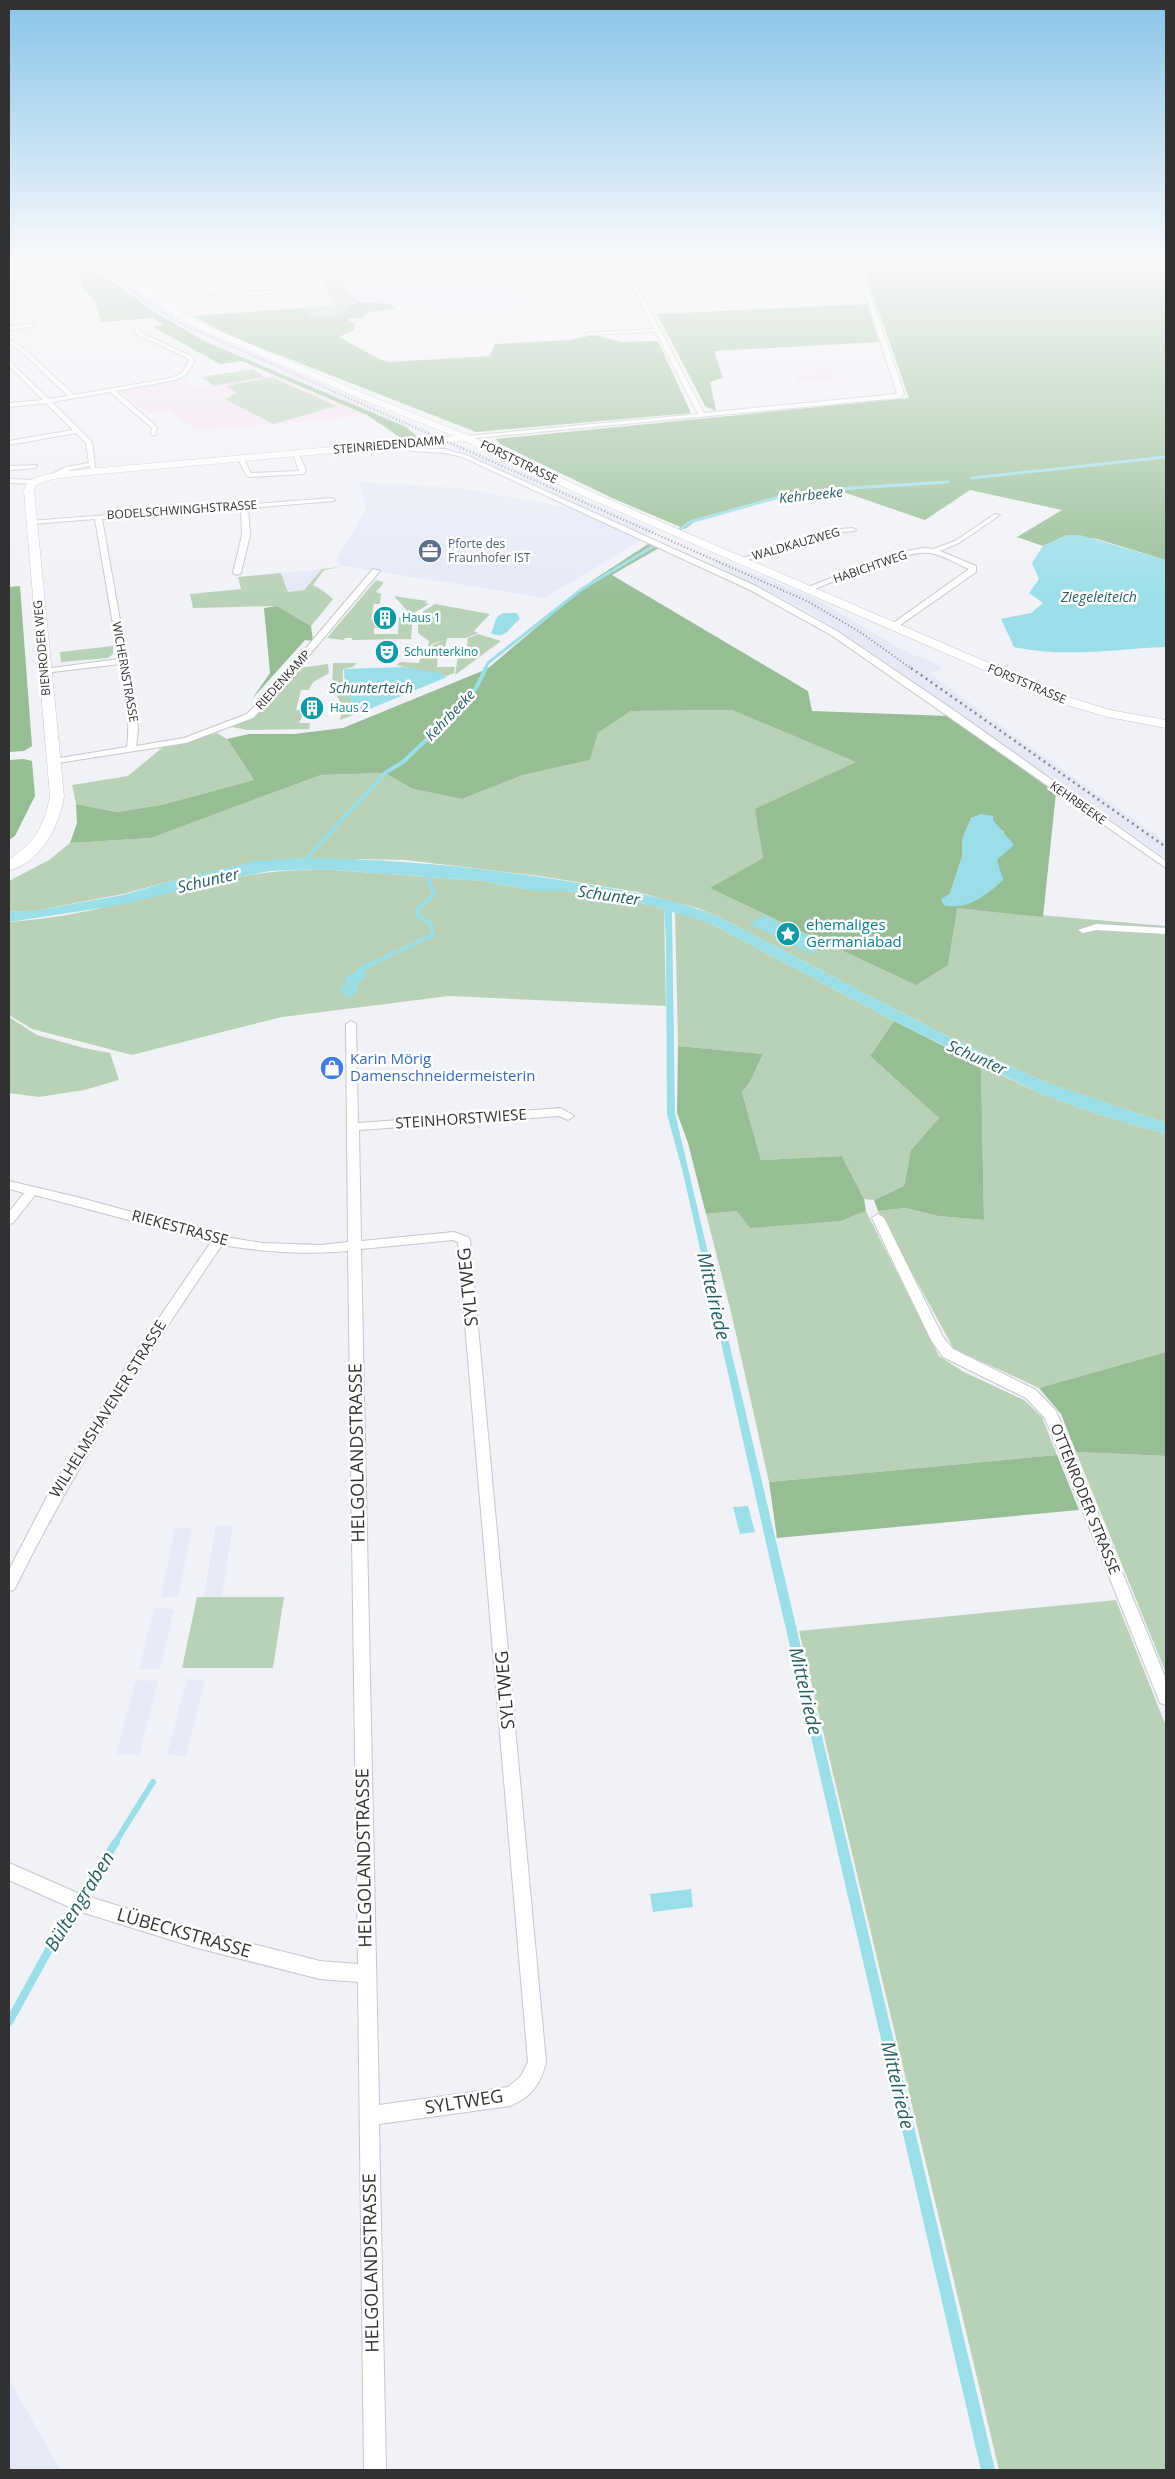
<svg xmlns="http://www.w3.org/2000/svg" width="1175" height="2479" viewBox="0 0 1175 2479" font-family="'Open Sans',sans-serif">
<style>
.built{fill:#e6e9f6}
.education{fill:#f5e2f2}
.green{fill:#b9d2b7}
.forest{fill:#97bd95;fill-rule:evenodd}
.water{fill:#9adee8}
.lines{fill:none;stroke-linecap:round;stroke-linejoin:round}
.stream-far5{stroke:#9adee8;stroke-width:2.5}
.stream-far4{stroke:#9adee8;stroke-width:3}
.stream-far3{stroke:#9adee8;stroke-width:4}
.stream-far2{stroke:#9adee8;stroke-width:5}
.stream-far1{stroke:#9adee8;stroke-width:6}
.stream{stroke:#9adee8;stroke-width:8}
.street-casing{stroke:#c5c7cc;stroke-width:2}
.secondary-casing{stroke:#c5c7cc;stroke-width:1}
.street{fill:#fff;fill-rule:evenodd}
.secondary{fill:#fff;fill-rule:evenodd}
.rail-far1{stroke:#88888c;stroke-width:2;stroke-dasharray:1 2.5;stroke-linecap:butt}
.rail{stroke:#88888c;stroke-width:2.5;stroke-dasharray:2 4;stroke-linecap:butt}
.labels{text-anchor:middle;stroke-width:5;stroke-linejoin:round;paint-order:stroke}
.far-street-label{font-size:12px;fill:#323234;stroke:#fff}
.far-service-label{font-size:12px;fill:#4e5e75;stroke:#fff;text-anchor:start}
.far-culture-label{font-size:12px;fill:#0d838f;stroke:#fff;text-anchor:start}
.far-water-label{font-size:14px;font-style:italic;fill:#265e66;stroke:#fff}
.culture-label{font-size:15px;fill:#0d838f;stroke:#fff;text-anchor:start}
.shop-label{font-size:15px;fill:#366cbe;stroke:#fff;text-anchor:start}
.street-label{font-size:15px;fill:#323234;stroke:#fff}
.water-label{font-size:16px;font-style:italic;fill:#265e66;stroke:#fff}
.near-street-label{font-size:18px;fill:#323234;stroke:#fff}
.near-water-label{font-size:19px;font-style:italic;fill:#265e66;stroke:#fff}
</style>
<rect width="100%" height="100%" fill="#f1f2f7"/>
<g class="built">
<polygon points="80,258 92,258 178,319 656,531 647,535 406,427 276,375 206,342 156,313"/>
<polygon points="327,258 615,258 626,281 511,291 515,304 445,311 433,300 390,304 357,302"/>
<polygon points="360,482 459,488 571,508 641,540 545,598 343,566 336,561 366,509"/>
<polygon points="715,558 814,598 908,653 933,662 943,669 929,673 1030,747 1166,842 1166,858 881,659 803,608 712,564"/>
<polygon points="322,569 304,590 288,592 281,573"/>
<polygon points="216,1525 233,1525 222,1596 204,1597"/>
<polygon points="175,1528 192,1528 178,1597 161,1597"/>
<polygon points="154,1608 174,1609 160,1669 139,1669"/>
<polygon points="187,1679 205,1680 186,1756 167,1755"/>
<polygon points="136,1680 158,1681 139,1755 116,1754"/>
<polygon points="9,2379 60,2470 9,2470"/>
</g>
<g class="education">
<polygon points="810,368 832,368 834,371 830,372 831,374 836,374 839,382 797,382 794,375 821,374 820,372 812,372"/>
<polygon points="276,375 367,415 197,431 168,410 147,413 120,391 184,380 192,386 215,386"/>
</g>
<g class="green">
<polygon points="105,258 265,258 128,269 120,268"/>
<polygon points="311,258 327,258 357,302 335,316 309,316 304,308 335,305"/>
<polygon points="253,369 265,377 214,386 201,377"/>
<polygon points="272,377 336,406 273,424 225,399 237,393 226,386"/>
<polygon points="340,567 324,570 313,585 322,590 333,599 311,626 277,606 193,608 190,594 241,589 238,577 281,573 288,592 304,590 322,569"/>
<polygon points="376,580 383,582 382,585 376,592 381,594 380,604 374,604 371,620 378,621 377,628 374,628 374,634 398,634 399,617 403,617 412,625 411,639 352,640 352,638 345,638 344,640 327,638"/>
<polygon points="394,596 427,601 425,603 429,604 411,615"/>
<polygon points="435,604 490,614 474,631 478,633 466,638 447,638 445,648 429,649 433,645 444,640 432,644 428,649 429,641 418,633 418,624 411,619"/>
<polygon points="478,634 501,641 455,675 458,656 466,656 468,638"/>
<polygon points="113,646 113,654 108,658 61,662 60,652"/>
<polygon points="427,653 438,653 437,667 455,667 454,673 447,676 396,665 401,662 419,663 420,659"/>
<path d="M333,663h24l-4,4 -10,2c-2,17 6,25 12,40l8,2 -23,9 3,-14 -11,-18z"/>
<path d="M328,664l1,9c-8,6 -17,6 -20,17h-8l-5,20h9l-6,13h11l-1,6 -62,1 -15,-3c31,-16 45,-33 67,-59z"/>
<polygon points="732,710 857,762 756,809 763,858 711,888 955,916 957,908 1166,926 1166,1123 1042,1081 939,1032 723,919 697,908 637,892 540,876 405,860 360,859 171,881 123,894 39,910 9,912 9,881 49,860 70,843 151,838 321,775 385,773 413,789 462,799 523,775 590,760 598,733 631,711"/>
<polygon points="217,733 227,739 254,780 161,805 117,812 76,804 72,785 128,776 163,747"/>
<path d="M320,869l163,12 52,10h31l63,9 35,9 2,97 -217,-10 -167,21 -150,38 -100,-26 -23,-14v-93c76,-5 150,-29 224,-44 29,-6 58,-8 87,-9z"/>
<polygon points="675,912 710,923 894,1021 870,1056 939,1118 911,1150 904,1186 874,1200 864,1199 842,1156 761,1160 742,1092 750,1082 763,1054 678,1046"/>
<polygon points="9,1017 37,1035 84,1048 110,1053 119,1080 84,1090 39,1097 9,1093"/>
<polygon points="981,1065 1041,1094 1100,1115 1166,1134 1166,1352 1039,1388 954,1349 878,1211 905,1208 938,1216 984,1220"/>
<polygon points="688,1143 706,1214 737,1211 841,1221 866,1211 939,1356 962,1371 1024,1400 1042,1417 1057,1455 769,1482 731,1312"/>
<polygon points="1076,1452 1166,1456 1166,1673"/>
<polygon points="197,1597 284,1597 273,1668 182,1668"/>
<polygon points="1116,1600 1166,1726 1166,2470 999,2470 799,1631"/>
</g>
<g class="forest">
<polygon points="56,258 80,258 156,313 206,342 406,427 419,438 404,440 367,415 242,361 220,364 153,327 163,325 153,318 101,322 96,303 81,285 82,279"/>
<polygon points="860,258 1166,258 1166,560 1097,539 1067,535 1043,546 1017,537 1062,510 970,490 925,520 840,491 787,496 694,522 685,529 612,498 500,444 496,439 909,398"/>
<polygon points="357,302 390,304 395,309 369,312 363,318 347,319 355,324 354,330 339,337 381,360 390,362 490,356 495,344 569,340 589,336 599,336 621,342 658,341 691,413 476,432 228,335 193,316 304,308 310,316 335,316"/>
<polygon points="868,304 879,342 714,351 723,378 710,382 716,411 705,406 657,314"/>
<path d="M648,544l11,4 -47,27 196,116 4,20 137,5 107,77 -13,124 -86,-9 -9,57 -32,20 -206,-97 53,-30 -8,-49 101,-47 -124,-52 -101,1 -33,22 -8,27 -67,15 -61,24 -49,-10 -28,-16 -64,2 -170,63 -81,5 7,-20 -1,-19 41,8 44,-7 93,-25 -27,-41 22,-5h45l49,-6 144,-59 106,-89zM982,814l22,18 -7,28 -53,45 -2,-6 8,-5 12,-37v-17l9,-22z"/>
<polygon points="20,586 32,746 24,751 9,752 9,587"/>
<polygon points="277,606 311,626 313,641 305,640 252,699 270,673 264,608"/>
<polygon points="24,759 32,761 35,796 15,836 9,840 9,760"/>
<polygon points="894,1021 981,1065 984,1220 938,1216 905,1208 878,1211 874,1200 904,1186 911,1150 939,1118 870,1056"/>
<polygon points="678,1046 763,1054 750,1082 742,1092 761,1160 842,1156 864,1199 866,1211 841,1221 750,1228 737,1211 706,1214 688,1143 677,1113"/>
<polygon points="1166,1352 1166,1456 1076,1452 1061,1414 1039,1388"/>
<polygon points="1057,1455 1079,1510 777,1538 769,1482"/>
</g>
<g class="water">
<path d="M1067,535h13l86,25v87c-51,2 -101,11 -152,0l-13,-28 30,-6 12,-10 -14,-10 10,-14 -7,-16 11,-17z"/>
<path d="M503,613h14l3,6c-10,7 -14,22 -29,14 5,-9 2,-15 12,-20z"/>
<polygon points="404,667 440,673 447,677 365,711 356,709 345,690 344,669"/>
<path d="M982,814l11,2v4l21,25 -17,15 6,20c-16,15 -36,31 -59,25l-3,-6 9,-5 12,-37v-17l9,-22z"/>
<path d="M301,858c92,1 182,9 272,24 53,9 100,15 150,37l216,113 103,49 124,42v11l-66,-19 -59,-21 -147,-73 -184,-98 -38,-11 3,201 320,1357h-14l-212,-914 -86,-383 -16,-59 -1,-173 -2,-32 -35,-9 -63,-9h-31l-52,-10 -163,-12 -50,2 -38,7 -111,27 -112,17v-10l30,-2 84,-15 48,-14 85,-20z"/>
<polygon points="764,915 825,944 812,954 750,924"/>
<polygon points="364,967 366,977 357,984 359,989 350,998 344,996 340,988 344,986 346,981 344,978"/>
<polygon points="748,1506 755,1532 740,1534 733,1507"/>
<polygon points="691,1889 693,1907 653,1912 650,1894"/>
</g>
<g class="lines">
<g class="stream-far5">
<polyline points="112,258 118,261"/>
<polyline points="125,264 135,264"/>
</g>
<g class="stream-far4">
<polyline points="972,478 1166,457"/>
<polyline points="680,529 690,522 783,496 836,489 948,482"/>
<polyline points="485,669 488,663 582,589 657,544"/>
</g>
<g class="stream-far3">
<polyline points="304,861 385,773 403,762 445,722 476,688 486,668"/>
<polyline points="367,966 433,935 431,924 418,915 417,910 434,894 425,871"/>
</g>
<polyline class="stream-far2" points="359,970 369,965"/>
<polyline class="stream-far1" points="115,1843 153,1782"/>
<polyline class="stream" points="9,2022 51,1946 116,1842"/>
<g class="street-casing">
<g id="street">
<polygon points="250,258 271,258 282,274 285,276 278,276 267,260 264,259 181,267 208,296 296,288 299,290 207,300 176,267 118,272 116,271"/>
<polygon points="518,258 523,258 554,284 554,286 550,286"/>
<polygon points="618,258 622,258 704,413 897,394 856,265 851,258 855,258 860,265 904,393 899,398 465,439 467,436 698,414 656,332 588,335 585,333 654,329"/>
<polygon points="54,284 52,287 9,291 9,288"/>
<polygon points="34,324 32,327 9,330 9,326"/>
<polygon points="137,328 144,334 191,356 195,361 186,375 175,380 116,391 157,427 155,435 151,435 152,428 110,392 52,402 92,442 96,473 92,473 90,466 70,470 51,478 48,476 66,467 89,463 86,443 76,433 9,445 9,441 73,430 46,403 9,407 9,403 43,400 9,366 9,361 49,399 68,396 23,353 9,343 9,339 27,351 74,395 171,378 182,373 189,361 187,358 140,336 134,330"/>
<polygon points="405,442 409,442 415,448 445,449 466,455 756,586 837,631 955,711 1166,861 1166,868 831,635 750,590 462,457 445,453 411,451"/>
<polygon points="296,452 299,454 306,470 303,474 249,477 246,475 238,459 243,458 251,473 299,471 293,454"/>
<polygon points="37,465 35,468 9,470 9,466"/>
<polygon points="9,479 34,480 37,482 34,484 9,483"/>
<path d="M332,498l3,2 -1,1 -86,7 2,27 -9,38 -4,2 -4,-2 9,-38 -1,-26 -139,10 35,197 1,14 -2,16 48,-8 63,-24 25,-26 101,-119 7,2 -102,121 -25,26 -67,25 -135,21 -1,-2 4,-3 73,-12c4,-28 -2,-55 -7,-83l-76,9 -4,-2 4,-2 75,-10 -24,-140 -64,5 -2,-1v-2z"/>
<path d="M995,514l5,1 -41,28 -19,8 36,15v6l-80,56 -7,-2 80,-57c-12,-5 -26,-14 -39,-16 -24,-4 -95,28 -120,38l-7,-2 92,-36 29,-5 9,1 22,-8z"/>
<polygon points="853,528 856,530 855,531 842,532 740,562 736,560 840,529"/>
<polygon points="1096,924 1166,928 1166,934 1096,930 1083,933 1078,930"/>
<path d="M351,1021l5,3 2,99 203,-15 13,8 -6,4 -9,-4 -200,14 2,111 93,-9 14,5 2,3 76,822c-5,22 -15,35 -36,44l-131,18 7,346h-22l-6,-488 -38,-3 -123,-31 -119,-37 -69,-31v-17l71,31 117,36 123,31 38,3 -10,-713c-42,4 -84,1 -126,-6 -76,111 -148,224 -208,345l-5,1v-21l41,-79 79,-129 82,-120 -176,-47 -22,28 -4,1v-12l15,-19 -15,-4v-8l72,17 138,38 43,7 59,2 27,-3 -2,-218zM453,1240l5,2 70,820 -7,14 -13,11 -129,18 -18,-856z"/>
<polygon points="878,1214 884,1218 943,1337 953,1349 1036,1390 1056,1411 1166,1679 1166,1705 1160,1703 1158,1698 1045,1418 1026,1398 943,1357 931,1340 872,1218"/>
</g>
</g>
<g class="secondary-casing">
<path id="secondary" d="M95,258h9l77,54 25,13 159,69 105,42 117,54 481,207 42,13 56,10v8l-58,-11 -48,-14 -481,-209 -114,-53 -398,36 -18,3 -13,5 -2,6 30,305c-4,29 -24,68 -55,74v-10c25,-17 36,-34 41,-64l-26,-305 4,-10 16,-6 23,-4 387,-35 -95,-38 -159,-69 -25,-13z"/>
</g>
<use href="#street" class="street"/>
<use href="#secondary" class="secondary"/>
<polyline class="rail-far1" points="87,258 161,312 186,326 807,601 860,632 912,669"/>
<polyline class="rail" points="911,668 1166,847"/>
</g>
<linearGradient id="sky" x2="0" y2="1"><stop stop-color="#89c5e8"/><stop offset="0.43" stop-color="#f9f9fb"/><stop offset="1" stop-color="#f9f9fb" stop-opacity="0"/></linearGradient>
<rect width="1175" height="605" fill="url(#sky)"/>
<defs>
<g id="office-disc" transform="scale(1.25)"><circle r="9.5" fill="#5c6f8a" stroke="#fff"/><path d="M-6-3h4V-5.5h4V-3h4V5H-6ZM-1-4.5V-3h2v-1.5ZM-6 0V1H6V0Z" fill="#fff"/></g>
<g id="building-disc" transform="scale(1.25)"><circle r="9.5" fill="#0f9aa8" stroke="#fff"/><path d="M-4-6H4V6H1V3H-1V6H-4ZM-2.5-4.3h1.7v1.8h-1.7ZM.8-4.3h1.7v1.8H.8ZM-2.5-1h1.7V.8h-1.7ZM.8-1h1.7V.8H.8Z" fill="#fff"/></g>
<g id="theatre-disc" transform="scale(1.25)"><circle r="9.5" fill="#0f9aa8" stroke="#fff"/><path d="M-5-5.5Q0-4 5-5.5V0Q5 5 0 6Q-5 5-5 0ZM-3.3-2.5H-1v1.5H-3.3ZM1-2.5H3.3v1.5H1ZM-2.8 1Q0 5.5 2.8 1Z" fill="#fff"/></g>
<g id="sight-disc" transform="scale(1.25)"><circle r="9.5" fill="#0f9aa8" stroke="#fff"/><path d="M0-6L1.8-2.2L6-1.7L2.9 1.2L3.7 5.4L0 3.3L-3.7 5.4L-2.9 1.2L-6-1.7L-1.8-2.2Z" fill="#fff"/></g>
<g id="shop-disc" transform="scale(1.25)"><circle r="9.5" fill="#3f7fe0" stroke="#fff"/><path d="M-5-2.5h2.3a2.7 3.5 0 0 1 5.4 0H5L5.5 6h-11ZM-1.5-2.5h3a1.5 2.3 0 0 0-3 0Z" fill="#fff"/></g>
</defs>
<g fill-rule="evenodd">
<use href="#office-disc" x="430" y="551"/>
<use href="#building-disc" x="385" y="618"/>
<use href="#theatre-disc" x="387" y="652"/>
<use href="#building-disc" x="312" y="708"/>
<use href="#sight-disc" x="788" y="934"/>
<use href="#shop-disc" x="332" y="1068"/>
</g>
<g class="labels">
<g class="far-street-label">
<text transform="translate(389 445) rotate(-5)" y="4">STEINRIEDENDAMM</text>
<text transform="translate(519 462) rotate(26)" y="4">FORSTSTRASSE</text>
<text transform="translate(182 510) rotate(-4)" y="4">BODELSCHWINGHSTRASSE</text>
<text transform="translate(796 544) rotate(-16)" y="4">WALDKAUZWEG</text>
<text transform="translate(870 567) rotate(-19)" y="4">HABICHTWEG</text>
<text transform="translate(42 648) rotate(-95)" y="4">BIENRODER WEG</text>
<text transform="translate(125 672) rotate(80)" y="4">WICHERNSTRASSE</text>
<text transform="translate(283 680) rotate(-48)" y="4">RIEDENKAMP</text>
<text transform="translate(1027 684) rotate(23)" y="4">FORSTSTRASSE</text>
<text transform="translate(1078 803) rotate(35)" y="4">KEHRBEEKE</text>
</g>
<g class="far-service-label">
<text x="448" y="548">Pforte des<tspan x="448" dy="14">Fraunhofer IST</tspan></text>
</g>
<g class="far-culture-label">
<text x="402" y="622">Haus 1</text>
<text x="404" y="656">Schunterkino</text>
<text x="330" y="712">Haus 2</text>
</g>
<g class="far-water-label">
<text transform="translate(811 495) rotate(-6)" y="5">Kehrbeeke</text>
<text x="1099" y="602">Ziegeleiteich</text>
<text x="371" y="693">Schunterteich</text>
<text transform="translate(450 715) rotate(-46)" y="5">Kehrbeeke</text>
</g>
<g class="culture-label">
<text x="806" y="930">ehemaliges<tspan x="806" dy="17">Germaniabad</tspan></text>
</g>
<g class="shop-label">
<text x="350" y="1064">Karin Mörig<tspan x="350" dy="17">Damenschneidermeisterin</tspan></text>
</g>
<g class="street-label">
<text transform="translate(461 1119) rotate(-4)" y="5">STEINHORSTWIESE</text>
<text transform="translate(180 1228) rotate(15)" y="5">RIEKESTRASSE</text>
<text transform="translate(108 1409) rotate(-58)" y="5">WILHELMSHAVENER STRASSE</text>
<text transform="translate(1085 1499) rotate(68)" y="5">OTTENRODER STRASSE</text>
</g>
<g class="water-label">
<text transform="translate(208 880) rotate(-13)" y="6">Schunter</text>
<text transform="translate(609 895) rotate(8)" y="6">Schunter</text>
<text transform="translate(977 1057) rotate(24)" y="6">Schunter</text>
</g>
<g class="near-street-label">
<text transform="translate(468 1287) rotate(-96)" y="6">SYLTWEG</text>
<text transform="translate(357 1453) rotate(-91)" y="6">HELGOLANDSTRASSE</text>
<text transform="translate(505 1690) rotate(-95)" y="6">SYLTWEG</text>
<text transform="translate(364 1858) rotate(-91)" y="6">HELGOLANDSTRASSE</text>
<text transform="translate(184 1933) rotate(16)" y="6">LÜBECKSTRASSE</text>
<text transform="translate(464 2102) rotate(-9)" y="6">SYLTWEG</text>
<text transform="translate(371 2263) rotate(-91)" y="6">HELGOLANDSTRASSE</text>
</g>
<g class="near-water-label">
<text transform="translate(714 1296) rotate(77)" y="7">Mittelriede</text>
<text transform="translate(806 1691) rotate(77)" y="7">Mittelriede</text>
<text transform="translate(79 1901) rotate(-58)" y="7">Bültengraben</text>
<text transform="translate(898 2085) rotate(77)" y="7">Mittelriede</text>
</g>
</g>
<rect width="1175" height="2479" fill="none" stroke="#323234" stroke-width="20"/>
</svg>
